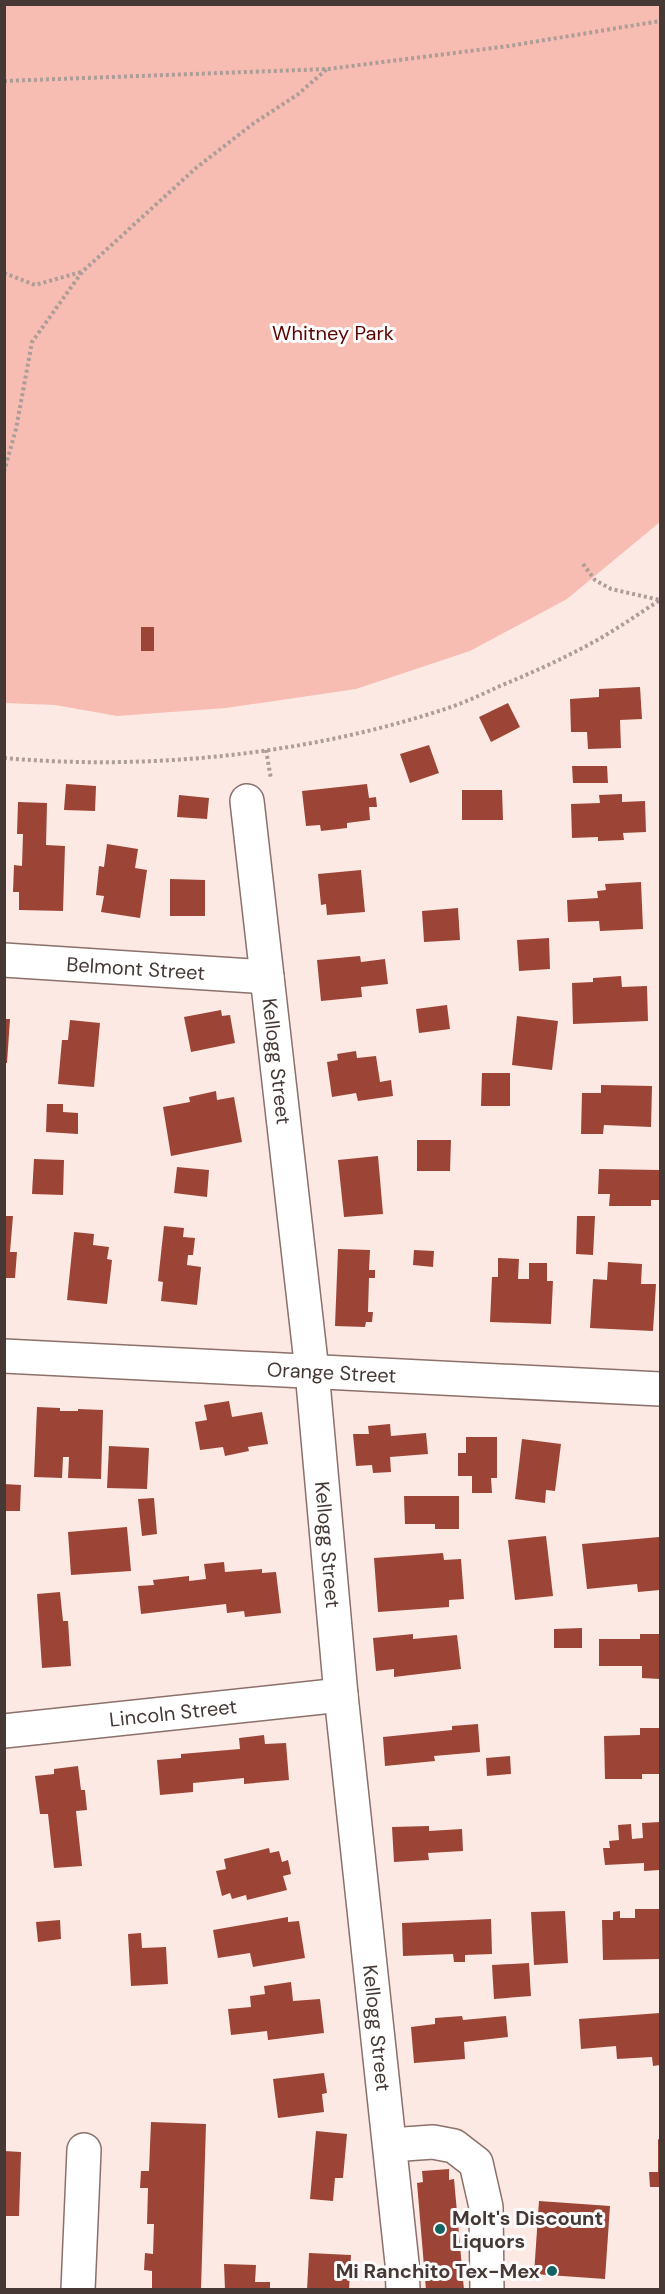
<svg xmlns="http://www.w3.org/2000/svg" width="665" height="2294" viewBox="0 0 665 2294" font-family="'DM Sans',sans-serif">
<style>
.green{fill:#f7bdb2}
.building{fill:#9c4536}
.lines{fill:none;stroke-linecap:round;stroke-linejoin:round}
.minor-casing{stroke:#8c706a;stroke-width:36}
.path{stroke:#ad9d99;stroke-width:4;stroke-dasharray:3 3;stroke-linecap:butt}
.minor{stroke:#fff;stroke-width:33}
.poi-dot{fill:#146464;stroke:#fbfbfb;stroke-width:2}
.labels{text-anchor:middle;stroke-width:6;stroke-linejoin:round;paint-order:stroke}
.park-label{font-size:20px;fill:#5b0300;stroke:#fbfbfb}
.street-label{font-size:20px;fill:#453835;stroke:#fbfbfb}
.poi-label{font-size:20px;font-weight:bold;fill:#453835;stroke:#fbfbfb;text-anchor:start}
</style>
<rect width="100%" height="100%" fill="#fce9e4"/>
<polygon class="green" points="5,5 660,5 660,522 567,599 470,651 356,689 226,708 117,716 55,705 5,703"/>
<g class="building">
<rect x="141" y="627" width="13" height="24"/>
<polygon points="640,687 642,719 620,720 621,748 588,749 587,732 571,732 570,699 599,697 599,689"/>
<polygon points="508,703 520,727 491,742 479,717"/>
<polygon points="429,745 439,773 410,783 400,754"/>
<polygon points="572,766 607,766 608,783 573,783"/>
<polygon points="66,784 96,786 95,811 64,810"/>
<polygon points="367,784 369,798 376,797 377,807 369,807 370,820 347,823 347,828 321,831 320,825 306,826 302,791"/>
<polygon points="462,790 502,790 503,820 462,820"/>
<polygon points="622,794 622,802 645,801 646,832 623,833 624,840 598,841 598,837 572,838 571,804 600,803 599,795"/>
<polygon points="179,795 209,798 207,819 177,817"/>
<polygon points="18,802 47,803 46,845 65,846 63,911 19,910 19,892 13,892 14,865 22,866 23,834 17,834"/>
<polygon points="107,844 138,849 135,868 147,870 140,918 101,912 104,896 96,895 99,866 104,867"/>
<polygon points="361,870 365,912 327,915 326,904 321,905 318,874"/>
<polygon points="170,879 205,880 205,916 170,916"/>
<polygon points="641,882 643,929 600,931 599,921 568,922 567,900 598,898 597,891 606,890 605,884"/>
<polygon points="458,908 460,940 424,942 422,911"/>
<polygon points="549,938 550,969 519,971 517,940"/>
<polygon points="360,956 361,962 385,959 388,984 361,987 362,997 321,1001 317,960"/>
<polygon points="621,976 622,987 647,986 648,1021 573,1024 572,983 593,982 593,978"/>
<polygon points="447,1005 450,1029 419,1033 416,1009"/>
<polygon points="221,1010 222,1016 230,1015 235,1043 191,1052 184,1017"/>
<polygon points="517,1016 558,1021 552,1070 512,1065"/>
<polygon points="4,1019 10,1019 7,1063 4,1063"/>
<polygon points="70,1020 100,1023 94,1087 58,1084 62,1040 68,1040"/>
<polygon points="356,1051 357,1058 376,1056 380,1082 391,1080 393,1096 358,1101 356,1093 332,1097 327,1062 338,1060 337,1054"/>
<polygon points="482,1073 510,1073 510,1106 481,1106"/>
<polygon points="601,1085 652,1086 651,1127 604,1125 603,1134 581,1134 582,1093 601,1093"/>
<polygon points="216,1091 217,1100 234,1097 242,1142 171,1156 163,1107 190,1102 189,1097"/>
<polygon points="47,1104 63,1104 63,1112 78,1113 78,1134 46,1132"/>
<polygon points="417,1140 451,1140 450,1171 417,1171"/>
<polygon points="378,1156 383,1214 344,1217 338,1160"/>
<polygon points="34,1159 64,1160 63,1195 32,1194"/>
<polygon points="177,1167 209,1170 207,1197 174,1193"/>
<polygon points="599,1169 660,1170 660,1200 651,1200 651,1206 609,1206 610,1194 598,1194"/>
<polygon points="4,1216 13,1216 10,1252 17,1252 15,1278 4,1278"/>
<polygon points="577,1216 595,1216 593,1255 576,1254"/>
<polygon points="164,1226 184,1228 183,1237 195,1238 193,1255 188,1255 187,1265 201,1267 197,1305 161,1301 163,1282 158,1281"/>
<polygon points="74,1232 94,1234 93,1245 109,1247 107,1259 112,1260 107,1304 67,1300"/>
<polygon points="338,1249 370,1250 369,1270 375,1270 375,1278 369,1278 368,1312 373,1312 372,1322 366,1322 365,1327 335,1326"/>
<polygon points="414,1250 434,1251 433,1267 413,1265"/>
<polygon points="498,1258 519,1259 518,1279 529,1279 529,1263 547,1263 547,1281 553,1281 551,1324 490,1322 492,1277 498,1277"/>
<polygon points="608,1262 642,1264 641,1284 656,1284 653,1331 590,1328 593,1279 607,1280"/>
<polygon points="229,1401 232,1417 262,1412 268,1444 248,1447 249,1451 225,1456 223,1447 200,1450 195,1422 207,1420 204,1405"/>
<polygon points="37,1407 60,1408 60,1411 78,1411 78,1409 103,1410 101,1479 68,1478 69,1457 63,1457 62,1478 34,1477"/>
<polygon points="390,1424 391,1436 426,1433 428,1454 390,1457 391,1472 373,1473 372,1465 356,1466 353,1434 369,1434 368,1426"/>
<polygon points="466,1437 497,1437 497,1478 491,1478 492,1493 472,1493 472,1476 458,1476 458,1453 466,1453"/>
<polygon points="522,1439 561,1444 555,1491 546,1490 545,1503 515,1499"/>
<polygon points="109,1446 149,1448 147,1489 107,1488"/>
<polygon points="4,1484 21,1485 20,1511 4,1511"/>
<polygon points="404,1496 459,1496 459,1529 435,1529 435,1524 405,1524"/>
<polygon points="154,1498 157,1534 142,1536 138,1499"/>
<polygon points="127,1527 131,1571 71,1575 68,1532"/>
<polygon points="546,1536 553,1596 515,1600 508,1540"/>
<polygon points="659,1537 660,1590 638,1592 637,1584 587,1589 582,1544"/>
<polygon points="443,1553 444,1560 461,1559 464,1599 449,1600 449,1607 378,1612 374,1558"/>
<polygon points="224,1562 225,1572 262,1569 262,1573 276,1572 281,1613 245,1617 244,1611 227,1613 226,1604 141,1614 138,1586 154,1585 153,1580 189,1576 189,1581 206,1579 204,1564"/>
<polygon points="60,1592 63,1621 68,1621 71,1666 42,1668 37,1594"/>
<polygon points="582,1628 582,1648 554,1648 554,1629"/>
<polygon points="413,1634 413,1639 457,1635 461,1669 394,1677 394,1669 376,1671 373,1638"/>
<polygon points="640,1634 660,1634 660,1679 642,1678 642,1666 599,1666 599,1639 640,1639"/>
<polygon points="478,1724 480,1752 434,1756 435,1761 385,1766 383,1737 452,1730 452,1726"/>
<polygon points="640,1728 660,1728 660,1774 642,1774 642,1779 605,1779 604,1736 640,1735"/>
<polygon points="264,1735 265,1744 286,1743 289,1780 244,1784 244,1778 193,1783 193,1792 160,1795 157,1760 181,1758 181,1754 240,1749 239,1738"/>
<polygon points="510,1756 511,1774 487,1776 486,1758"/>
<polygon points="78,1766 81,1790 85,1790 87,1810 76,1811 82,1866 54,1868 48,1814 40,1814 35,1776 54,1774 54,1769"/>
<polygon points="660,1822 660,1870 644,1871 644,1863 605,1865 603,1848 610,1848 609,1841 619,1840 618,1825 631,1824 632,1839 643,1838 642,1823"/>
<polygon points="429,1826 429,1831 462,1829 463,1851 428,1853 429,1860 394,1862 392,1827"/>
<polygon points="269,1848 270,1853 279,1851 282,1862 288,1860 291,1874 283,1876 287,1890 247,1900 246,1895 232,1899 230,1893 222,1896 216,1871 226,1869 224,1859"/>
<polygon points="635,1909 660,1909 660,1959 603,1960 602,1920 613,1920 613,1912 620,1911 620,1918 635,1918"/>
<polygon points="565,1911 568,1963 534,1965 531,1912"/>
<polygon points="288,1917 288,1922 299,1921 305,1958 253,1967 250,1953 218,1958 213,1930"/>
<polygon points="491,1919 492,1954 465,1955 465,1962 454,1962 453,1954 403,1956 402,1923"/>
<polygon points="60,1920 61,1939 38,1942 36,1922"/>
<polygon points="141,1933 142,1948 166,1947 168,1984 131,1986 128,1934"/>
<polygon points="529,1963 531,1996 494,1999 492,1965"/>
<polygon points="291,1982 293,2001 320,1999 324,2033 268,2040 267,2031 231,2035 228,2009 251,2007 250,1996 265,1994 264,1986"/>
<polygon points="660,2013 660,2065 653,2066 652,2057 617,2059 616,2046 581,2049 579,2019"/>
<polygon points="462,2016 463,2020 506,2016 508,2037 464,2042 465,2059 414,2063 411,2027 435,2024 435,2018"/>
<polygon points="324,2073 327,2093 322,2094 324,2112 278,2118 273,2079"/>
<polygon points="151,2122 206,2124 201,2290 152,2290 152,2271 144,2270 145,2253 153,2254 154,2224 147,2224 148,2188 140,2188 141,2171 149,2171"/>
<polygon points="316,2131 347,2134 343,2178 335,2178 333,2201 310,2199"/>
<polygon points="658,2139 660,2140 660,2187 650,2187 649,2172 658,2172"/>
<polygon points="4,2151 21,2152 19,2216 4,2216"/>
<polygon points="449,2169 449,2180 454,2179 464,2290 426,2290 417,2183 423,2182 422,2171"/>
<polygon points="539,2201 610,2206 605,2279 534,2274"/>
<polygon points="309,2253 351,2255 349,2290 307,2290"/>
<polygon points="224,2264 256,2265 255,2282 270,2282 270,2290 225,2290"/>
</g>
<g class="lines">
<g class="minor-casing">
<g id="minor">
<path id="s1" d="M247,801l65,570 29,324 61,568 1,27"/>
<path id="s2" d="M4,960l263,17"/>
<path id="s3" d="M4,1356l656,33"/>
<path id="s4" d="M4,1731l337,-36"/>
<polyline points="390,2145 433,2142 454,2146 476,2163 486,2207 487,2290"/>
<polyline points="78,2290 84,2150"/>
</g>
</g>
<g class="path">
<polyline points="4,81 328,69 509,46 660,21"/>
<polyline points="4,273 35,285 81,272"/>
<polyline points="4,472 16,429 32,342 82,272 196,168 254,123 297,95 327,69"/>
<polyline points="583,564 595,580 611,589 660,600"/>
<polyline points="266,750 271,779"/>
<path d="M4,758c149,13 309,-4 450,-52 16,-6 31,-13 46,-20 34,-14 67,-29 99,-47 21,-12 41,-26 61,-39"/>
</g>
<use href="#minor" class="minor"/>
</g>
<g class="poi-dot">
<circle cx="440" cy="2229" r="6"/>
<circle cx="552" cy="2271" r="6"/>
</g>
<g class="labels">
<g class="park-label">
<text x="333" y="340">Whitney Park</text>
</g>
<g class="street-label">
<text dy="7" stroke="none"><textPath href="#s2" startOffset="132">Belmont Street</textPath></text>
<text dy="7" stroke="none"><textPath href="#s1" startOffset="262">Kellogg Street</textPath></text>
<text dy="7" stroke="none"><textPath href="#s3" startOffset="328">Orange Street</textPath></text>
<text dy="7" stroke="none"><textPath href="#s1" startOffset="748">Kellogg Street</textPath></text>
<text dy="7" stroke="none"><textPath href="#s4" startOffset="170">Lincoln Street</textPath></text>
<text dy="7" stroke="none"><textPath href="#s1" startOffset="1234">Kellogg Street</textPath></text>
</g>
<g class="poi-label">
<text x="452" y="2225">Molt's Discount<tspan x="452" dy="23">Liquors</tspan></text>
<text x="540" y="2278" text-anchor="end">Mi Ranchito Tex-Mex</text>
</g>
</g>
<rect width="665" height="2294" fill="none" stroke="#453835" stroke-width="12"/>
</svg>
